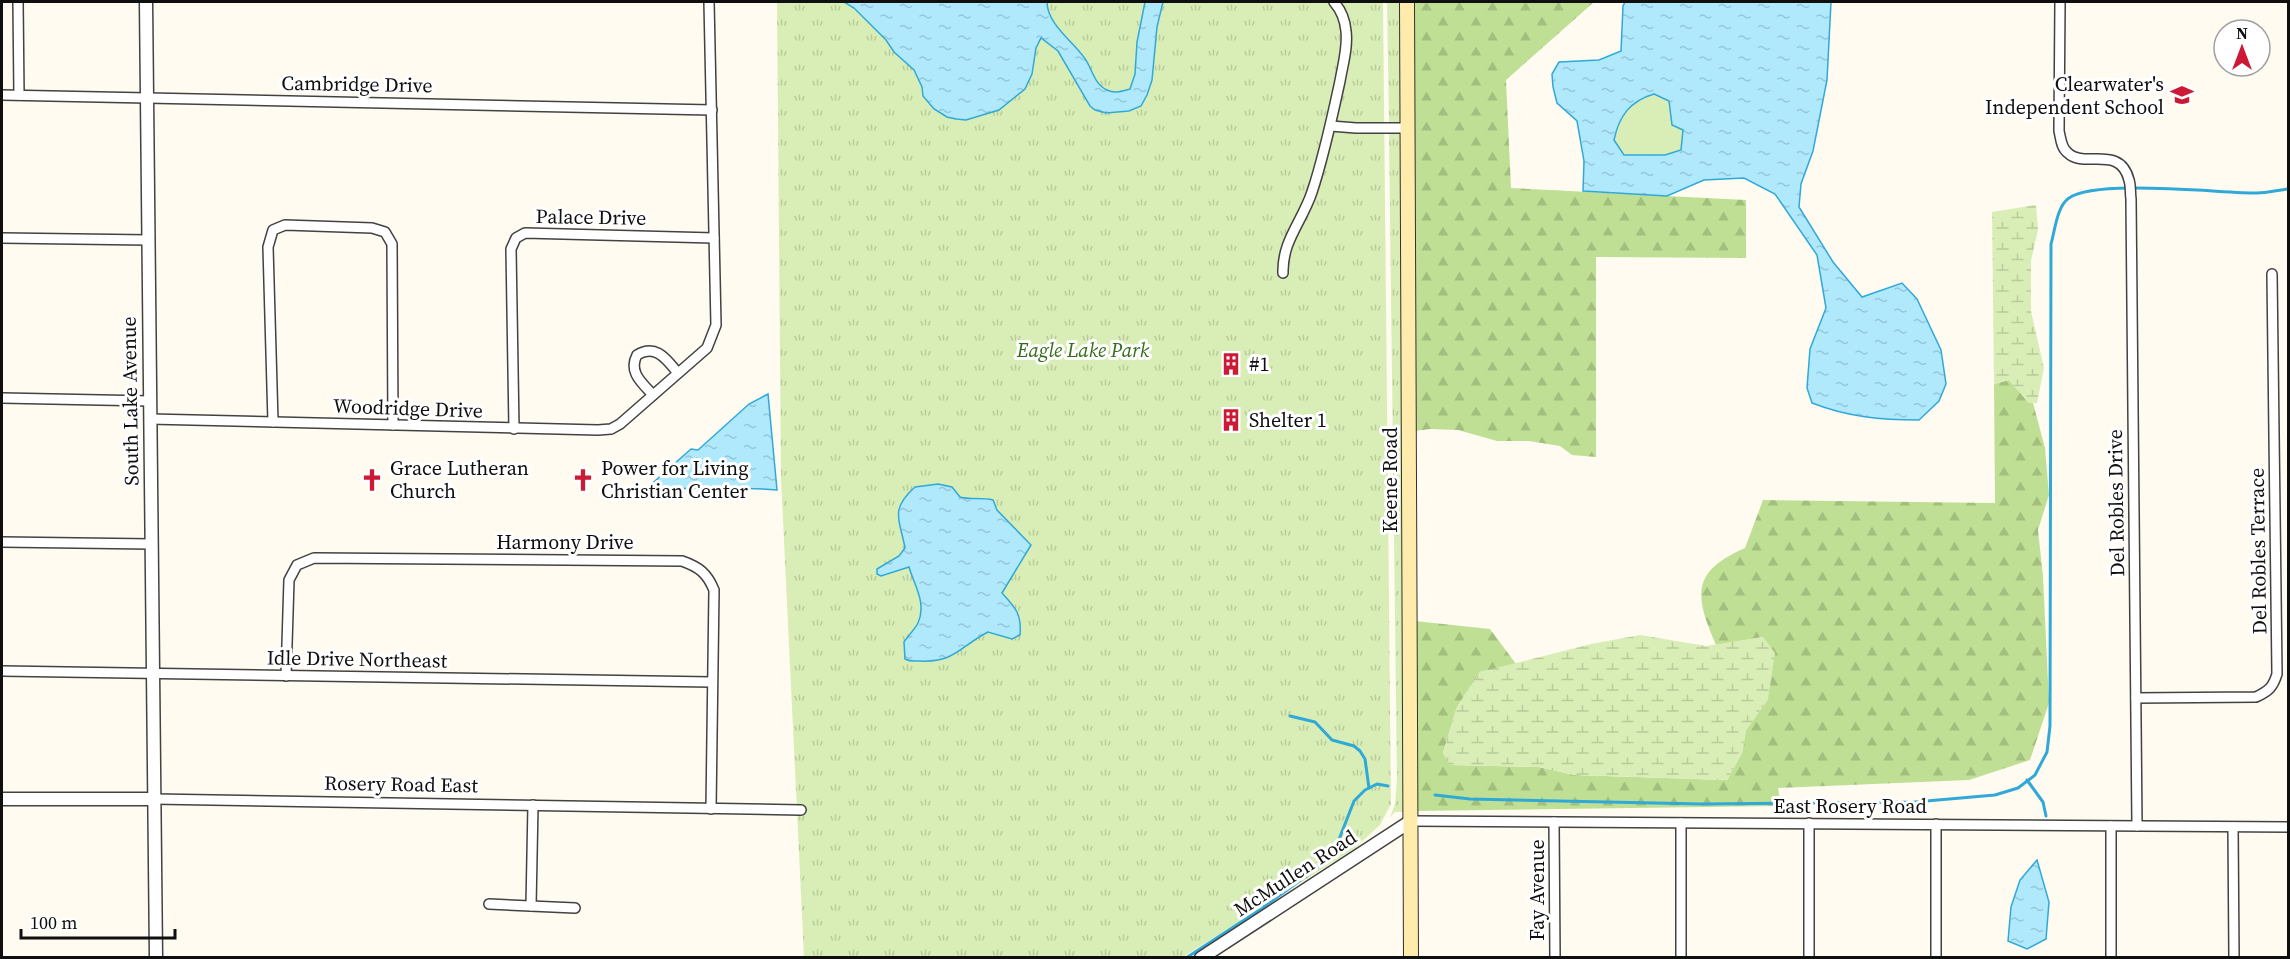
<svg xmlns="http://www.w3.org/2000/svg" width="2290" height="959" viewBox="0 0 2290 959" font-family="'Source Serif 4',serif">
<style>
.grass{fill:#d9eeb6}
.forest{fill:url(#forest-firs)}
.wetland{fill:url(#wetland-marsh)}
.park{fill:url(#park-tufts)}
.water{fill:url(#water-ripples);stroke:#30a9d9;stroke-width:1.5;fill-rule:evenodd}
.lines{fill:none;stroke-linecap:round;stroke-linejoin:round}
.stream{stroke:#30a9d9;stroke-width:3}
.minor-casing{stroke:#424242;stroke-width:12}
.tertiary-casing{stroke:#424242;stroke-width:15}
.secondary-casing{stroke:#313131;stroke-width:16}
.minor{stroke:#fff;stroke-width:9}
.tertiary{stroke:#fff;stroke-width:12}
.secondary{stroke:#ffecac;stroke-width:14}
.labels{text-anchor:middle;stroke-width:6;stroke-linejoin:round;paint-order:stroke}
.street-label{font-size:20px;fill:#0f0f0f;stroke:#fff}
.poi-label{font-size:20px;fill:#0f0f0f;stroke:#fff;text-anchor:start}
.park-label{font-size:20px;font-style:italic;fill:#346d18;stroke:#fff}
</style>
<defs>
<pattern id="forest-firs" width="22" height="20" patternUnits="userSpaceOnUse" patternTransform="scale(1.5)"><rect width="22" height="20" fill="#bfe094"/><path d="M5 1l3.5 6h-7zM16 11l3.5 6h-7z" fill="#a3bf7e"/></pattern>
<pattern id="wetland-marsh" width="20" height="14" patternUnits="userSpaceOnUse" patternTransform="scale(1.5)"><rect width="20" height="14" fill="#d9eeb6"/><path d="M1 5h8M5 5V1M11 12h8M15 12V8" fill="none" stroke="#b9cb9b"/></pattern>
<pattern id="park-tufts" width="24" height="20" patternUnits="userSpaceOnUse" patternTransform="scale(1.5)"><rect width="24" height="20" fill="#d9eeb6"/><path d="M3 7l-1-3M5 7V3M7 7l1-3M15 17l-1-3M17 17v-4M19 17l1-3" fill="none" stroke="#b9cb9b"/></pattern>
<pattern id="water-ripples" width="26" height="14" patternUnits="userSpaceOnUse" patternTransform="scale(1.5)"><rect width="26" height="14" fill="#b0e8fc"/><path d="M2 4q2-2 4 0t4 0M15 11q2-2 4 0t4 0" fill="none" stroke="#96c6d7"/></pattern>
</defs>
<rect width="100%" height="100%" fill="#fffbf1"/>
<path class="grass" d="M1654,93l15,8 3,24 11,5 -2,20 -16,5h-41l-10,-15c5,-24 16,-38 40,-47z"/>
<g class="forest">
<polygon points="1413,2 1594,2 1506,80 1511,188 1746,200 1746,258 1596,257 1596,457 1572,455 1560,446 1529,441 1497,441 1458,430 1430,429 1415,431"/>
<path d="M2009,380l20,23h4l12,45 4,47 -11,35 5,46 6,127 -19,57 -61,20 -191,8 3,18 -365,5 -1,-190 75,8 26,35 -36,8 -23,35 -14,46 8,12 88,2 35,8 153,5 15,-27 4,-23 22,-31 -5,-62 -47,8c-21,-49 -26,-73 29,-97l18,-48 232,3 -1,-119z"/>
</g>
<g class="wetland">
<polygon points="2036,205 2038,230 2031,261 2031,311 2044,368 2037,403 2029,403 2009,380 1994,384 1992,212"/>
<polygon points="1640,635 1706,646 1763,637 1775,653 1768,699 1746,730 1742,753 1727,780 1574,775 1539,767 1450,765 1443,753 1457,707 1480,672 1591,644"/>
</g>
<g class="park">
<polygon points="777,2 1383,2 1391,804 1380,825 1354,849 1183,957 804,957 781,478"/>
<polygon points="1387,2 1402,2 1403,122 1389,122"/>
<polygon points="1389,134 1403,134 1405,812 1395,812 1390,817 1395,804 1397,780"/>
</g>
<g class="water">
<path d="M844,2h203c0,21 24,38 36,54 9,10 10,28 24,34 8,4 15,1 23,-1l5,-15 2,-32 8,-40h18l-6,25 -5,53 -5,15 -6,11 -12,5 -23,2 -11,-3 -5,-4 -32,-55 -17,-13 -5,10 -4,26 -7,15 -26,21 -33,10 -10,-1 -9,-2 -13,-8 -11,-13 -1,-9 -8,-17 -20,-18 -8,-12 -32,-32z"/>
<path d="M1625,2h206l-4,78 -14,71 -12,33 -2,23 34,55 29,35 40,-14 15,16 24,51 5,34 -7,17 -20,19c-38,0 -71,-3 -107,-17l-5,-15 3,-39 16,-41 -9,-53 -42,-61 -31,-16 -40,2 -37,16 -84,-5 1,-30 -7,-40 -20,-18 -4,-16 -1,-13 7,-12 40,-2 22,-9 2,-45zM1654,94l15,7 3,24 11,5 -2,20 -16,5h-41l-10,-15c5,-24 16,-39 40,-46z"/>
<path d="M768,394l9,96c-44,-4 -86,0 -130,-2l44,-39 7,1 51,-46z"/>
<path d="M938,484l14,3 8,10c11,3 21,0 33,3l4,10 34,35 -29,48c13,14 20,21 18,42l-8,4 -24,-7c-29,15 -33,31 -69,29 -6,0 -8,1 -14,-2l-1,-17c4,-6 11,-13 14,-19 9,-20 -4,-38 -9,-56l-28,9 -4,-2v-5l22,-13 6,-8c-5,-28 -16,-38 10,-61z"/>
<polygon points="2037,860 2049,902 2046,939 2027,949 2008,941 2011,907 2020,880"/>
</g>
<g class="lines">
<g class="stream">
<polyline points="1290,716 1315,722 1332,740 1354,746 1360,751 1365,759 1369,788"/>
<polyline points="2027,780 2043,802 2046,816"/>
<path d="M1435,795l35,4 232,5 213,-2 80,-7 23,-7 17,-13 12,-23 3,-26 1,-482c4,-14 6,-38 18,-46 27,-19 150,-5 188,-5 10,0 21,-3 31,-4"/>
<polyline points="1186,958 1261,909 1317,868 1338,842 1354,801 1365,790 1377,784 1388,786"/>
</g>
<g class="minor-casing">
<g id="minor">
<polyline points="18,2 19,95"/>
<path d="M2060,2l-1,129c2,8 2,17 9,22 16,16 52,-9 61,27 2,6 1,13 2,19l6,627"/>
<polyline points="2,95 712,110"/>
<polyline points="1331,126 1356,128 1408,128"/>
<polyline points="2,238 148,240"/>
<path d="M1283,273c-1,-32 19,-51 29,-81 12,-36 20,-74 28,-111 3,-17 8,-34 6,-50 -1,-11 -5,-21 -12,-29"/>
<path d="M653,395c-11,-12 -25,-23 -16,-40 19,-12 30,5 41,18"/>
<polyline points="2,398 150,401"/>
<polyline points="150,419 598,430 611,429 620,424 707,348 716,325 709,2"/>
<polyline points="273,422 268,247 273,230 285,225 372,228 385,232 392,244 393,425"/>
<polyline points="514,429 511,249 516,238 525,233 714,238"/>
<polyline points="2,542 151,544"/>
<polyline points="2,671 711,682"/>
<path d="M286,676l3,-96 8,-15 17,-7 368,3c17,6 25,12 32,29l-3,219"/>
<path d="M2136,698l120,-1c13,-6 17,-10 21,-23l-5,-400"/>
<polyline points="154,799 801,810"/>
<polyline points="1411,821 2288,827"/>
<polyline points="1554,822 1555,958"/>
<polyline points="1681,823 1681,958"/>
<polyline points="1809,823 1809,958"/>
<polyline points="1936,824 1936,958"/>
<polyline points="2111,826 2111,958"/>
<polyline points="2233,827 2234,958"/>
<polyline points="489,904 575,908"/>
<polyline points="531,906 533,805"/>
</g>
</g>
<g class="tertiary-casing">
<g id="tertiary">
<polyline points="146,2 156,958"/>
<polyline points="2,799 154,799"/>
<polyline points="1201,958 1411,821"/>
</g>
</g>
<g class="secondary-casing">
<polyline id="secondary" points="1407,2 1411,958"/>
</g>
<use href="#minor" class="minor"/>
<use href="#tertiary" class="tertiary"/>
<use href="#secondary" class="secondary"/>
</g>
<defs>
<g id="school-bare" transform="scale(1.8)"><path d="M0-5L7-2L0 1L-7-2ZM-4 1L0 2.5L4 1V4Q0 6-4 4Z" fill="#cc1936" stroke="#fff" stroke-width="2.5" paint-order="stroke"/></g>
<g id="building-bare" transform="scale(1.8)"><path d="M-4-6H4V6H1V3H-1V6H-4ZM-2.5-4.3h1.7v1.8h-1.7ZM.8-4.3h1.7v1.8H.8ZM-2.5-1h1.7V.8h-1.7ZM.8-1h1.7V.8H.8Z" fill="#cc1936" stroke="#fff" stroke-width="2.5" paint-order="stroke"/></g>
<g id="church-bare" transform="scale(1.8)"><path d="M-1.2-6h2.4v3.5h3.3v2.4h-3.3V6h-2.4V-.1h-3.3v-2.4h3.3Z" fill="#cc1936" stroke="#fff" stroke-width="2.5" paint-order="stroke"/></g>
</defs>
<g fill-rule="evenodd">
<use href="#school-bare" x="2182" y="95"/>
<use href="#building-bare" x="1231" y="364"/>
<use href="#building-bare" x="1231" y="420"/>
<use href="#church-bare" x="372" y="480"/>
<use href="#church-bare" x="583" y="480"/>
</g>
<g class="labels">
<g class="street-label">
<text transform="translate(357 84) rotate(1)" y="7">Cambridge Drive</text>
<text transform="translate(591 217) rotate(1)" y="7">Palace Drive</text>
<text transform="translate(130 401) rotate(-91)" y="7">South Lake Avenue</text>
<text transform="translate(408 408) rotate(2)" y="7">Woodridge Drive</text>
<text transform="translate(1390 480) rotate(-90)" y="7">Keene Road</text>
<text transform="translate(2116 503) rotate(-91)" y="7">Del Robles Drive</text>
<text x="565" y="549">Harmony Drive</text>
<text transform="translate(2258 551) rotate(-91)" y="7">Del Robles Terrace</text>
<text transform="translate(357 659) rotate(1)" y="7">Idle Drive Northeast</text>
<text transform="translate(401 784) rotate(1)" y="7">Rosery Road East</text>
<text x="1850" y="813">East Rosery Road</text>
<text transform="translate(1295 873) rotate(-33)" y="7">McMullen Road</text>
<text transform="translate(1537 890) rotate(-90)" y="7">Fay Avenue</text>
</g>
<g class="poi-label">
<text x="2164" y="91" text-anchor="end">Clearwater's<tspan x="2164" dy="23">Independent School</tspan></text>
<text x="1249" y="371">#1</text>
<text x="1249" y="427">Shelter 1</text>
<text x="390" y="475">Grace Lutheran<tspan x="390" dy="23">Church</tspan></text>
<text x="601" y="475">Power for Living<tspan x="601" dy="23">Christian Center</tspan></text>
</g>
<g class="park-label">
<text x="1083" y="357">Eagle Lake Park</text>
</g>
</g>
<rect width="2290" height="959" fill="none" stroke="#0f0f0f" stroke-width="6"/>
<g transform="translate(2242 48)"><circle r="28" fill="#ffffff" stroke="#9f9f9f" stroke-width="1.5"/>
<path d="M0-4.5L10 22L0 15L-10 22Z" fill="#cc1936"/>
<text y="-9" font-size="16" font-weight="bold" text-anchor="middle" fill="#0f0f0f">N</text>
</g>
<path d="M21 929v9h154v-9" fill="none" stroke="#0f0f0f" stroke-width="3"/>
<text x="30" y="929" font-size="18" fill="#0f0f0f" stroke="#ffffff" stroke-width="4.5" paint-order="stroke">100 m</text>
</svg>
